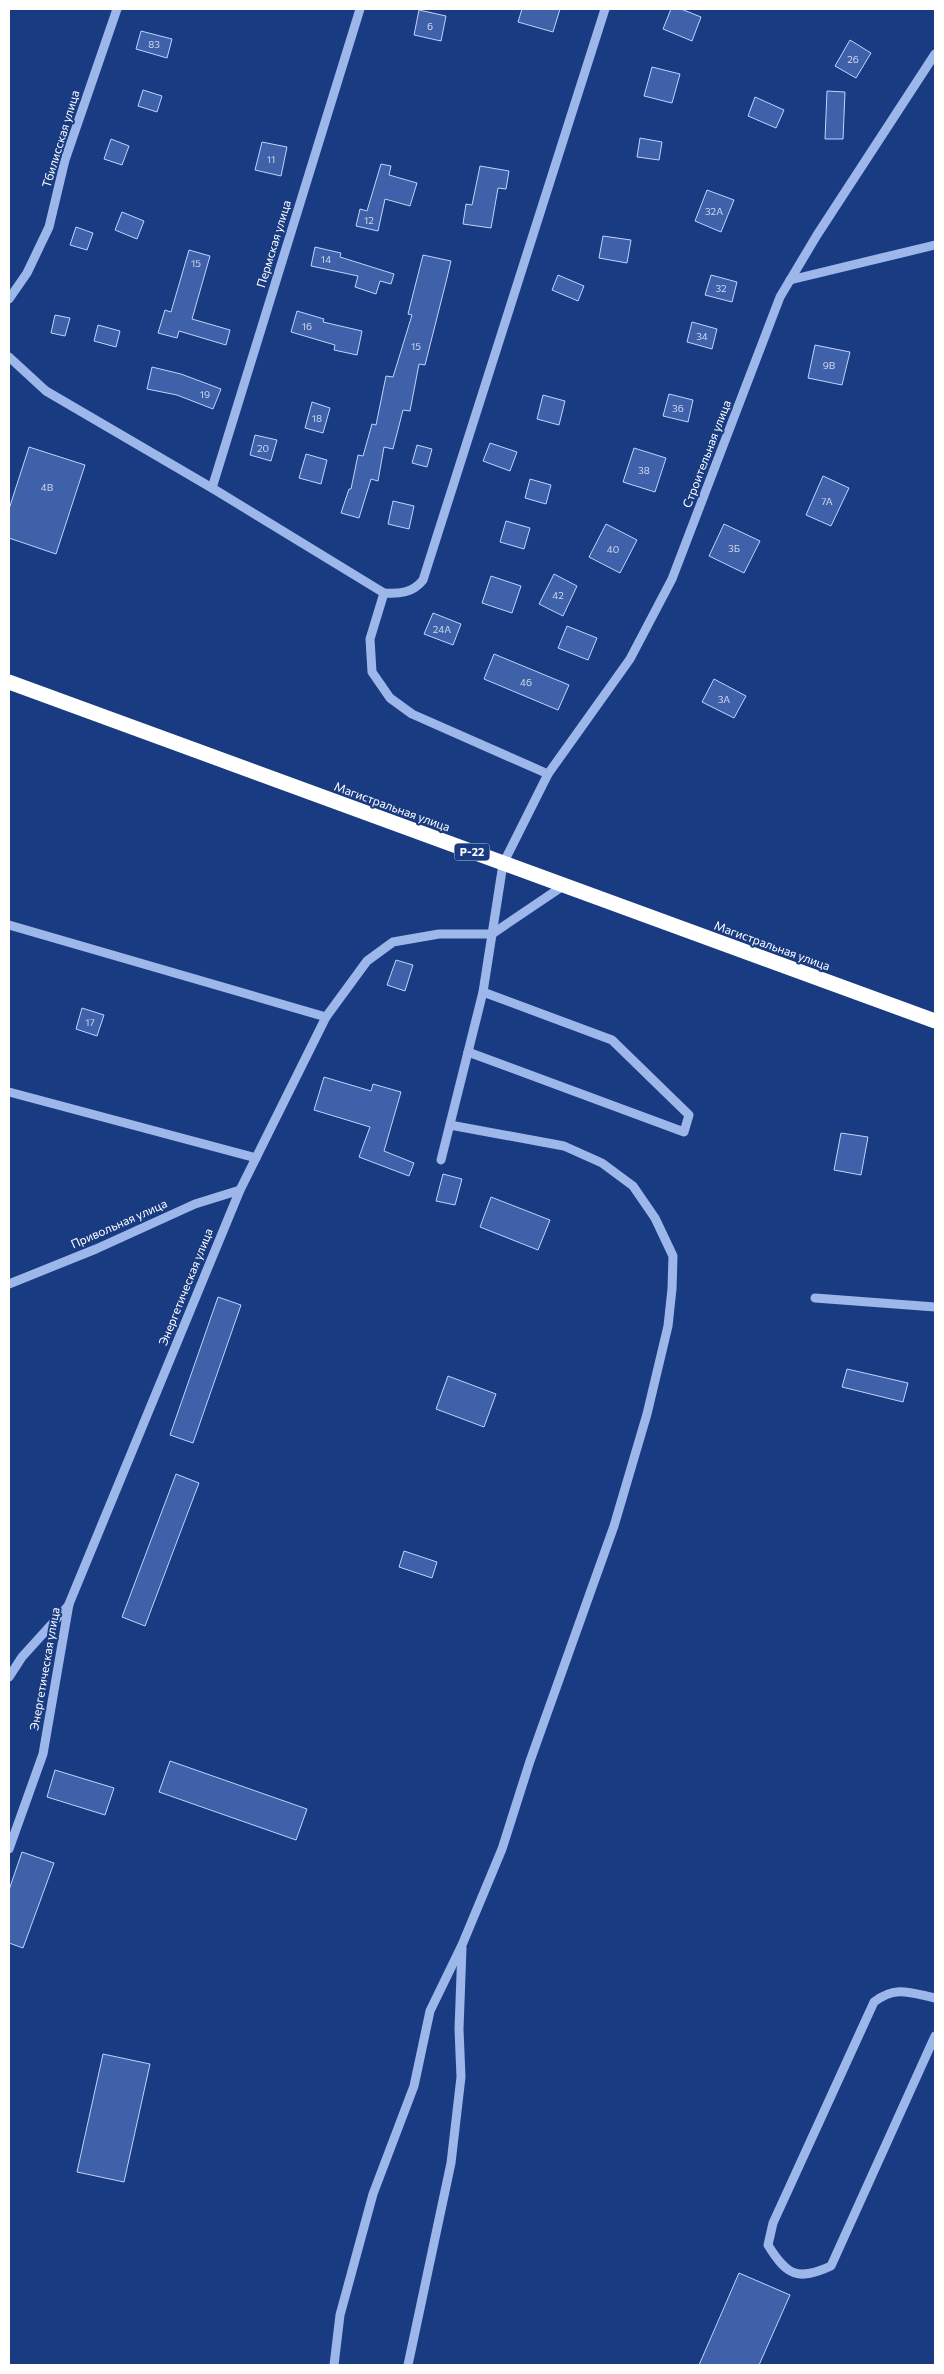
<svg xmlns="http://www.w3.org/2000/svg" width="944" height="2374" viewBox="0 0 944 2374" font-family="Commissioner,sans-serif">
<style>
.building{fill:#3e61aa;stroke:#c2d4f8}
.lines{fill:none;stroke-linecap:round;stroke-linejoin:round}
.minor{stroke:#9eb7eb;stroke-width:9}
.highway{stroke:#fff;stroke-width:15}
.labels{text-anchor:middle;stroke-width:4;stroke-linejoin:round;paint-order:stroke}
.number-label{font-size:10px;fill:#cfd8ea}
.shield{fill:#193b82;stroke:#bac4da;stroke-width:1}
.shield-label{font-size:11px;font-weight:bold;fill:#fff}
.street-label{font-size:12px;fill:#fff;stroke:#193b82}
</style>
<rect width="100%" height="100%" fill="#193b82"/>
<g class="building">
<polygon points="522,9 560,9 553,32 518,22"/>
<polygon points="671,9 681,9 701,17 692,41 663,29"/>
<polygon points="419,10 446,16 441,41 414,35"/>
<polygon points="141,31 172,39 167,58 136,49"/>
<polygon points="850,40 871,53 856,78 835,66"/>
<polygon points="652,67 680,74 672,103 644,96"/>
<polygon points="143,90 162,96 157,112 138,106"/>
<polygon points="827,91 845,92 843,139 825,139"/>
<polygon points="755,97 784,110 776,128 748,116"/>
<polygon points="640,138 662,142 659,160 637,157"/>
<polygon points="111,139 129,146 122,165 104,159"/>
<polygon points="262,142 287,147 281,176 255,170"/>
<polygon points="381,164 391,166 389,175 417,183 410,206 385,199 378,231 356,226 360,209 367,211"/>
<polygon points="480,166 509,171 506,189 498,188 491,228 463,224 466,204 472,205"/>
<polygon points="707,190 734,200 721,232 695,221"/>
<polygon points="122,212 144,221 137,239 115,230"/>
<polygon points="76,227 93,233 87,250 70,245"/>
<polygon points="603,236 631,240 627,263 599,258"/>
<polygon points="315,247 341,253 340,257 394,274 391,284 380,281 376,294 355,287 358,276 311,266"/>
<polygon points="189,250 210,256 192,319 230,330 226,345 179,331 177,338 158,333 165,310 171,312"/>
<polygon points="423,255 451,261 446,282 425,365 419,364 410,411 403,410 393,449 384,447 378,481 371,479 359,518 341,513 349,489 351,489 358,455 363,456 372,424 376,425 386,376 393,377 412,315 408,314"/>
<polygon points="558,275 584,286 578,301 552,290"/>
<polygon points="711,275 737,282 732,302 705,295"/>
<polygon points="297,311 324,319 323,322 362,331 357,355 334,350 335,345 291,332"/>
<polygon points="55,315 70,318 65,336 51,333"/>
<polygon points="692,322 717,329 712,349 687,342"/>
<polygon points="98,325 120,331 116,347 94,341"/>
<polygon points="815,345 850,352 842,385 808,378"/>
<polygon points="152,367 181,374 221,389 213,409 177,395 147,389"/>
<polygon points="669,394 693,400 688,422 663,416"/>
<polygon points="543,395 565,401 559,425 537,419"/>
<polygon points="312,402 330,408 323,433 305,428"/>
<polygon points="255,435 277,440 271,461 250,455"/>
<polygon points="490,443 517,452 510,471 483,461"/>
<polygon points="417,445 432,449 427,467 412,463"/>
<polygon points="29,447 85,465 56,554 9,538 9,509"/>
<polygon points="634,448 666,458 655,492 623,482"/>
<polygon points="306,454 327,460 321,484 299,478"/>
<polygon points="823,476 849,488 831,526 806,515"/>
<polygon points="530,479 551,485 546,504 525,498"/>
<polygon points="393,501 414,506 409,529 388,524"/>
<polygon points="506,521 530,528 524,549 500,542"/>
<polygon points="606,524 637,540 620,573 589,557"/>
<polygon points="724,524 760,541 744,573 709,556"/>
<polygon points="554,574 577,586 563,616 539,604"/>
<polygon points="491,576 521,586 512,613 482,603"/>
<polygon points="433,613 461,624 453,645 424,634"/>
<polygon points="567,626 597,638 588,660 558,648"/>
<polygon points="494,654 569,685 558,710 484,679"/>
<polygon points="714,679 746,696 734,718 702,702"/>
<polygon points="396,960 413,965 405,991 387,985"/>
<polygon points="82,1008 104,1015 97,1036 76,1029"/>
<polygon points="324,1077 371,1091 373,1084 401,1092 384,1151 414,1163 409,1176 359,1157 370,1127 314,1110"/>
<polygon points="841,1133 868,1137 861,1175 834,1170"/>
<polygon points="443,1174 462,1179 455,1205 436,1201"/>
<polygon points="491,1197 550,1220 538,1250 480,1227"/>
<polygon points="218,1297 241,1305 193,1443 170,1435"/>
<polygon points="847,1369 908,1383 903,1402 842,1387"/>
<polygon points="448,1376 496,1394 484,1427 436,1409"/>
<polygon points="176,1474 199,1483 145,1626 122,1617"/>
<polygon points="404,1551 437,1562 432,1578 399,1567"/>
<polygon points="170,1761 307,1809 296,1840 159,1792"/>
<polygon points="55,1770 114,1788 105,1815 47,1797"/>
<polygon points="22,1852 54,1863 23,1948 9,1943 9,1890"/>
<polygon points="103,2054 150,2064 124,2182 77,2172"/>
<polygon points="739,2273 790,2295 759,2365 699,2365"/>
</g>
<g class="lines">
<g class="minor">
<polyline points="790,280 935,245"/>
<polyline points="9,299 27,273 49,227 65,160 117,9"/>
<path d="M9,357l37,34 166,97 172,105c15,1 29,0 39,-13l182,-571"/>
<polyline points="212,488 360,9"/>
<polyline points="384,593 370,639 372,672 390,698 412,714 548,774"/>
<polyline points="9,925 326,1017"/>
<polyline points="468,1052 684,1132 689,1115 612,1040 483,992"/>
<polyline points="9,1092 256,1158"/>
<polyline points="441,1160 483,992 503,864 548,774 630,659 672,579 780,297 817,235 935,54"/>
<polyline points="9,1284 96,1249 195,1204 240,1190"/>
<polyline points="815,1298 935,1307"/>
<polyline points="9,1677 22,1657 69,1605"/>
<polyline points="9,1849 43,1754 69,1604 240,1190 326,1017 367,961 393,942 439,934 492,934 563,886"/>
<path d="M935,1998c-24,-5 -39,-13 -61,4l-101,221 -5,22c19,31 30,36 63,21l104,-230"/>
<polyline points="334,2365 340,2315 373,2194 414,2086 430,2011 462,1945 502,1849 530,1761 614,1526 647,1414 668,1326 672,1289 673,1256 655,1218 633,1186 602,1163 564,1146 450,1125"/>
<polyline points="408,2365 451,2163 461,2077 459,2029 462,1948"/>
</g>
<polyline class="highway" points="9,682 935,1021"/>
</g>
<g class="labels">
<g class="number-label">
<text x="430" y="30">6</text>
<text x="154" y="48">83</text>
<text x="853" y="63">26</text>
<text x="271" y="163">11</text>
<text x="714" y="215">32А</text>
<text x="369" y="224">12</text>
<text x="326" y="263">14</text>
<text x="196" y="267">15</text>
<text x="721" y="292">32</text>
<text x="307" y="330">16</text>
<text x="702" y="340">34</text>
<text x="416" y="350">15</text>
<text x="829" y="369">9В</text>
<text x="205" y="398">19</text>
<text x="678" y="412">36</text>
<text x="317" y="422">18</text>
<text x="263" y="452">20</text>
<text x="644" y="474">38</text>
<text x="47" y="491">4В</text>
<text x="827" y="505">7А</text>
<text x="734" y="552">3Б</text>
<text x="613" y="553">40</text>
<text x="558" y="599">42</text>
<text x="442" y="633">24А</text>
<text x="526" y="686">46</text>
<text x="724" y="703">3А</text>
<text x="90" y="1026">17</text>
</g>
<rect class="shield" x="454.5" y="843.5" width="35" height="17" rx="4"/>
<g class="shield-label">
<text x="472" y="856">Р-22</text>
</g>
<g class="street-label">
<text transform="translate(61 139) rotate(-73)" y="4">Тбилисская улица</text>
<text transform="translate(274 244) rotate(-73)" y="4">Пермская улица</text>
<text transform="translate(707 454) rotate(-69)" y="4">Строительная улица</text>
<text transform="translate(392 807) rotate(20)" y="4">Магистральная улица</text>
<text transform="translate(772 946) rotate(20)" y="4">Магистральная улица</text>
<text transform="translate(119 1224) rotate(-24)" y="4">Привольная улица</text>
<text transform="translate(186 1287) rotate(-68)" y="4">Энергетическая улица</text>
<text transform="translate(45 1669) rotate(-80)" y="4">Энергетическая улица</text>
</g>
</g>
<rect width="944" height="2374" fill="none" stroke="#ffffff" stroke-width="20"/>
</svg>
